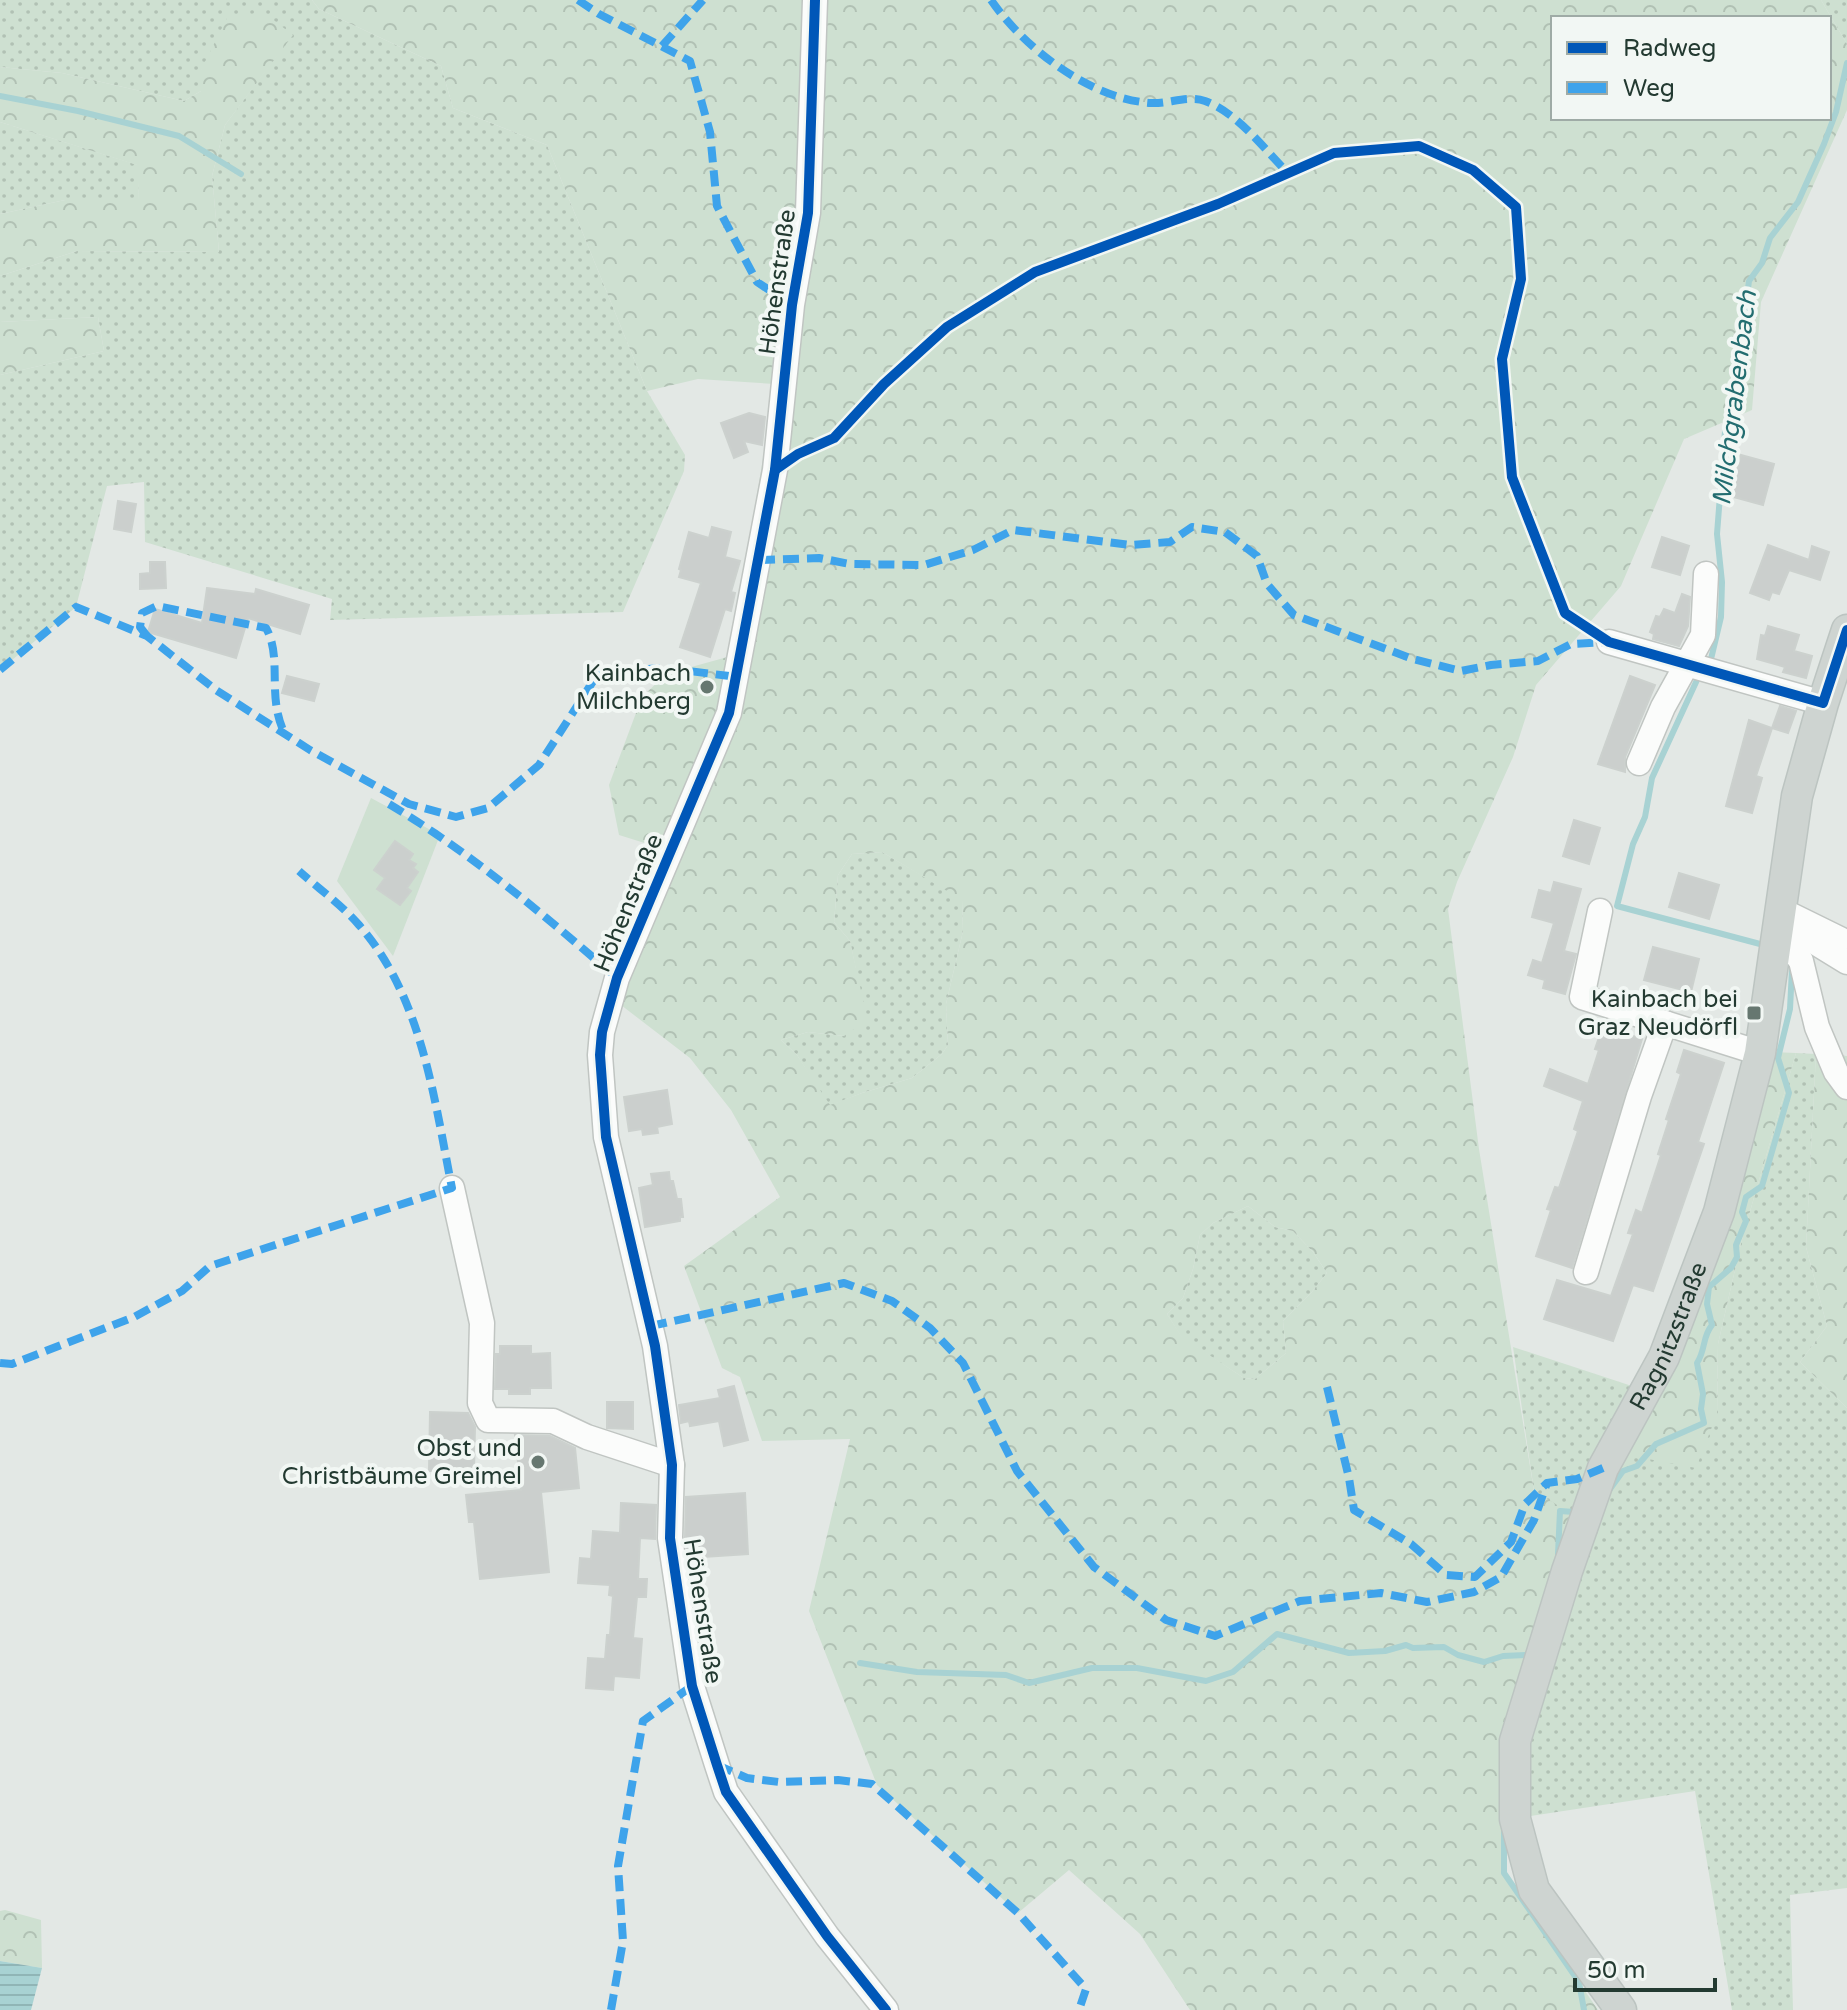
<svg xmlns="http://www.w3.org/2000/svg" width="1847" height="2010" viewBox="0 0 1847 2010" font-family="'Varela Round',sans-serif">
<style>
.grass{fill:url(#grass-dots)}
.forest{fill:url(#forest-crowns);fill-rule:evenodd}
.garden{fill:#cee0d1}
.water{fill:url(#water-rules)}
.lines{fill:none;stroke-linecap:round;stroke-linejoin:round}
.stream{stroke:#a8d2d3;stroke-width:6}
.building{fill:#cbcfcd;stroke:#ccd1ce;stroke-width:2}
.minor-casing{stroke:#c0c5c2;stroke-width:27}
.major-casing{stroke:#bcc4c1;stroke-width:33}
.minor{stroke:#fbfcfb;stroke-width:24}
.major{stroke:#ced4d1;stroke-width:30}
.quiet{stroke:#3ea3eb;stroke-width:8;stroke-dasharray:16 8;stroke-linecap:butt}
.cycleway-casing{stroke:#f2f7f4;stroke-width:15}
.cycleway{stroke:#0057b8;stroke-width:10}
.poi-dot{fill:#667770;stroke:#f2f7f4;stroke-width:3}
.labels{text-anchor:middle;stroke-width:8;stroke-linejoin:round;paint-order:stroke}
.street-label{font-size:24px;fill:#233a31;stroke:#f2f7f4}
.poi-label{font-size:24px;fill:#233a31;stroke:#f2f7f4;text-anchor:end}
.water-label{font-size:26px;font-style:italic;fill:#236d70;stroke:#f2f7f4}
</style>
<defs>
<pattern id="grass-dots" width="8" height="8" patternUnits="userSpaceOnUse" patternTransform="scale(2)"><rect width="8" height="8" fill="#cee0d1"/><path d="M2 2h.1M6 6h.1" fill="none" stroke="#b1c1b4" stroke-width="1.8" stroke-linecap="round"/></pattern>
<pattern id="forest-crowns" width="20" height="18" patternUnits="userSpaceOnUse" patternTransform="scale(2)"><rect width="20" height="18" fill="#cee0d1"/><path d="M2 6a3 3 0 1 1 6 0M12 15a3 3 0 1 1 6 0" fill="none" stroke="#b1c1b4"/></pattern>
<pattern id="water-rules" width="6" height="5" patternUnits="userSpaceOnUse" patternTransform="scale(2)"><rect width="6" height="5" fill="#a8d2d3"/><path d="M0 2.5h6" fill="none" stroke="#90b5b6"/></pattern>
</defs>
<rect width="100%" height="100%" fill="#e3e8e5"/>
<g class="grass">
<polygon points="0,0 312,0 319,9 441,66 453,108 547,145 647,391 685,455 684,471 623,612 330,620 332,599 145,542 144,482 107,486 76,607 0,670 0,375 104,351 98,317 0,322 0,276 77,251 219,252 212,176 225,125 292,35 201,70 201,91 184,101 62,73 0,67"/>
<polygon points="1821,0 1847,0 1847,44"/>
<polygon points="0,122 138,165 139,200 65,200 0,214"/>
<polygon points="882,852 962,899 963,931 946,1004 948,1045 942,1054 912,1078 862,1093 829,1106 797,1055 781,1040 808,1032 844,1036 856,970 850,941 834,922 838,875 852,854"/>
<polygon points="1796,1053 1816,1054 1806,1247 1827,1326 1800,1362 1847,1408 1847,1888 1790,1895 1793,2010 1732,2010 1695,1791 1504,1820 1534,1491 1513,1347 1717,1414 1718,1344 1742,1239"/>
<polygon points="1248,1206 1275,1227 1293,1231 1313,1252 1327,1273 1311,1293 1283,1321 1286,1353 1255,1379 1244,1378 1182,1338 1167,1314 1183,1298 1193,1269 1200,1235 1213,1223"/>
</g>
<g class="forest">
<path d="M312,0h1509l26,44v66l-86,192 -9,108 -68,29 -63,147 -85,99 -23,72 -56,125 -9,27 31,240 55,342 40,24 -69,220 -1,138 94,137h-408l-50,-76 -71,-64 -51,43 -141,-128 -68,-174 41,-172 -88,2 -22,-64 -18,-9 -38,-102 96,-69 -49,-87 -41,-52 -86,-66 66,-141 -51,-16 -10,-50 33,-88 24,-23 65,-18 44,-272 -77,-5 -51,12 -100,-246 -94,-37 -12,-42 -122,-57zM1553,18h276v100h-276zM882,852l80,48 1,31 -17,73 2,41 -6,9 -30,24 -50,15 -32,12 -33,-50 -16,-15 27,-8 36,4 20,-14 1,-13 -15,-68 -16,-19 4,-47 14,-21zM1248,1206l27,21 18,4 20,21 14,21 -16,20 -28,28 3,32 -31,26 -11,-1 -62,-41 -15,-23 16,-16 10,-29 7,-34 13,-12z"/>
<polygon points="263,12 293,35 225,125 212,176 219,252 77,251 0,276 0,214 65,200 139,199 137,165 0,122 0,67 62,73 184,101 201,91 201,70 227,18"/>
<polygon points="98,317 104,351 0,375 0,322"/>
<polygon points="1750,1051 1796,1053 1742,1239 1718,1344 1717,1414 1696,1468 1600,1450 1638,1389 1718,1191"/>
<polygon points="1816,1054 1847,1056 1847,1408 1800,1362 1827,1326 1806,1247"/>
<polygon points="5,1910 41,1920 42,1968 0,1961 0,1911"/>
</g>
<polygon class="garden" points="371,798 440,835 393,956 337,881"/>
<polygon class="water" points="0,1961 42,1968 31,2010 0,2010"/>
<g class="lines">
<g class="stream">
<polyline points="0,96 78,111 179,136 241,174"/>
<polyline points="1711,659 1721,617 1722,582 1717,534 1725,431 1743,368 1740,349 1749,281 1762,263 1770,238 1798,202 1824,144 1836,112 1847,63"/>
<polyline points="1697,680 1652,778 1645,817 1633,844 1617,906 1760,944"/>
<path d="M1610,1489l13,-18 14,-5 19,-22 48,-21 -3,-14 2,-15 -6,-31c9,-14 5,-26 15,-38l-5,-21 2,-17 22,-19 6,-11 -1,-12 10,-24 -4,-9 4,-15 16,-11 27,-93 -11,-35 12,-49 2,-40"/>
<polyline points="1558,1554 1560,1511 1574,1512 1577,1509"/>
<polyline points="860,1663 917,1672 1006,1675 1029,1683 1092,1668 1137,1668 1206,1681 1233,1672 1277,1634 1349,1653 1385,1651 1406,1645 1413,1648 1444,1647 1458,1655 1484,1662 1503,1656 1529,1655"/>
<polyline points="1504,1829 1504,1873 1579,1982 1584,2010"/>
</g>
</g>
<g class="building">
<polygon points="749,413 765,417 762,445 744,441 748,452 734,458 721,423"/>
<polygon points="1741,455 1774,464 1763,505 1730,496"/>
<polygon points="118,501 136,504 131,532 114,529"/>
<polygon points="712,527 731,532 725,557 740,561 731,592 735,593 731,611 725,609 710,657 680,647 701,583 679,577 681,570 679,569 689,532 709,538"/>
<polygon points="1662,537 1689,546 1680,575 1652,567"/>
<polygon points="1768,545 1809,560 1812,546 1829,552 1820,580 1789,570 1779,594 1772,592 1769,600 1750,593"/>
<polygon points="150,562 165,562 166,588 140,589 140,574 150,573"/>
<polygon points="207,588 255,594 256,589 309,605 300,634 248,618 236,658 148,632 155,609 202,623"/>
<polygon points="1682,594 1690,597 1688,626 1679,646 1653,639 1654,634 1650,632 1656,616 1660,617 1664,609 1675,613"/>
<polygon points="1768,626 1799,635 1794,651 1812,656 1806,678 1783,672 1785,667 1757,659 1761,635 1765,636"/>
<polygon points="287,676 319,684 314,701 282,693"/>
<polygon points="1630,676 1655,685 1625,757 1625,772 1598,764"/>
<polygon points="1780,706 1796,711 1788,733 1772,728"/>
<polygon points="1749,720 1772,728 1756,776 1762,778 1752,813 1726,806"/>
<polygon points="1574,820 1600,828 1589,864 1563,856"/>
<polygon points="395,841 413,854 409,860 416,864 413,868 418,872 407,888 411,891 400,905 377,889 385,878 374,870"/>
<polygon points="1679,873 1719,885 1709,919 1669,907"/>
<polygon points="1554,882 1581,889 1564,951 1576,954 1565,994 1543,988 1545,980 1528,975 1533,960 1542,963 1554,923 1532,917 1539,890 1551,893"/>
<polygon points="1653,947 1699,959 1691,992 1644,980"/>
<polygon points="1603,1026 1642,1039 1572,1268 1536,1256 1551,1210 1547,1209 1555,1187 1559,1188 1578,1131 1574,1129 1583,1101 1544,1086 1550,1069 1588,1084 1599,1050 1595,1049"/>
<polygon points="1684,1050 1724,1063 1698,1142 1704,1144 1653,1291 1633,1285 1613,1341 1544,1319 1557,1280 1611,1296 1633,1234 1628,1233 1636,1210 1642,1213 1661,1155 1658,1154 1669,1120 1666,1119 1681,1074 1677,1072"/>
<polygon points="667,1090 672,1124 657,1127 658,1133 643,1135 642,1129 629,1131 624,1097"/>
<polygon points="669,1172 670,1181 673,1181 677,1199 681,1199 683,1217 680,1217 680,1221 645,1227 639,1188 653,1185 651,1174"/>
<polygon points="500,1346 531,1346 531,1354 550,1353 551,1388 530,1388 530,1394 509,1394 509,1389 495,1389 496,1354 500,1354"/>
<polygon points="734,1386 748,1440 724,1446 719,1421 690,1426 689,1421 681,1423 679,1405 720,1398 718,1390"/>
<polygon points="607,1402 633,1402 633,1429 607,1428"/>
<polygon points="430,1412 468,1413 475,1427 474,1471 429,1471"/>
<polygon points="515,1435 550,1436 575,1448 579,1488 541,1492 549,1572 480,1579 474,1522 469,1522 466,1495 521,1490"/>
<polygon points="745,1493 748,1554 688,1558 685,1537 686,1497"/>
<polygon points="621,1503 656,1505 655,1539 640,1538 638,1579 647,1579 646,1597 637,1597 633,1638 642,1639 639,1678 614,1676 613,1690 586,1688 588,1658 605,1659 607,1635 610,1635 613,1596 609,1595 610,1585 578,1583 580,1558 591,1559 593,1531 620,1533"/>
</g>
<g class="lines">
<g class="minor-casing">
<g id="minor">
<polyline points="815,0 808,213 792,305 775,470 729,713 617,978 602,1032 600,1055 606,1137 655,1346 672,1465 670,1538 692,1686 717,1765 726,1792 827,1936 886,2010"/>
<polyline points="1609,642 1823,703"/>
<polyline points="1639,763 1663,707 1703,635 1706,574"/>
<polyline points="1600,911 1582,997 1760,1053"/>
<polyline points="1778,930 1801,961 1817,1027 1836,1072 1847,1087"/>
<polyline points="1840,939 1781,910 1803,935 1847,962"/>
<polyline points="452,1188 482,1323 480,1403 488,1420 553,1421 587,1437 672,1465"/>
<polyline points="1586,1272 1639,1096 1665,1023"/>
</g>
</g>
<g class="major-casing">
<g id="major">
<path id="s1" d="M1621,2010l-87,-120 -19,-71v-78l52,-170 36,-103 61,-111 55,-145 41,-159 37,-257 26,-93 24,-73"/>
</g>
</g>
<use href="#minor" class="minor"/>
<use href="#major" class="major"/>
<g class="quiet">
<polyline points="578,0 599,14 690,61 710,132 717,206 757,282 792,305"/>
<path d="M991,0c33,48 99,99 160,103 18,1 36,-8 54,-2 33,12 59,48 83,72"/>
<polyline points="662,46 703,0"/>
<polyline points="759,560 819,558 850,564 924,565 973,550 1013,530 1130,545 1170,542 1192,527 1225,532 1257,556 1267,584 1294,615 1413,659 1461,671 1491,665 1538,661 1571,644 1605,642"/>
<path d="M147,636l-7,-9 2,-14 15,-7 109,22c17,30 0,69 19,106"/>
<polyline points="0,670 76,607 147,636 216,690 310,750 409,804 456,817 488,808 539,765 599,672 665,668 737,677"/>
<path d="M389,804c82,49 155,111 228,174"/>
<polyline points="651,1326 844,1283 892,1301 930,1328 963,1363 1017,1471 1094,1567 1166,1620 1215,1636 1300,1601 1381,1593 1427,1602 1474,1592 1501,1577 1534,1520 1547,1483"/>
<path d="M0,1363l12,1 122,-47 48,-26 28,-25 242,-78c-18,-90 -30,-191 -93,-263 -17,-20 -40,-36 -60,-54"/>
<polyline points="1327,1387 1349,1478 1354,1510 1411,1544 1446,1575 1475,1577 1511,1542 1525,1504 1547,1483 1577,1479 1603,1468"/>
<polyline points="717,1765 747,1778 779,1782 838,1780 872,1784 1018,1913 1086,1989 1079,2010"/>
<polyline points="611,2010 623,1941 618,1866 643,1721 692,1686"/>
</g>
<g class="cycleway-casing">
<g id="cycleway">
<polyline points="815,0 808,213 792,305 775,470 729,713 617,978 602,1032 600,1055 606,1137 655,1346 672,1465 670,1538 692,1686 717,1765 726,1792 827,1936 886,2010"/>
<polyline points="775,470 798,454 834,438 884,384 947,327 1035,272 1218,204 1334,153 1419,146 1473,170 1516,207 1521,279 1502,359 1512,477 1565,613 1609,642 1823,703 1847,630"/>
</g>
</g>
<use href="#cycleway" class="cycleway"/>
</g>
<g class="poi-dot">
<circle cx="707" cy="687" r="8"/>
<rect x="1746" y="1005" width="16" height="16" rx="4"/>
<circle cx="538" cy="1462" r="8"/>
</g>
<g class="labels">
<g class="street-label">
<text transform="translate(777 282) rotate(-82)" y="8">Höhenstraße</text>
<text transform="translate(628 903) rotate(-68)" y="8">Höhenstraße</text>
<text dy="8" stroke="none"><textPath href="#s1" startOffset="734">Ragnitzstraße</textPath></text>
<text transform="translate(703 1611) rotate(81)" y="8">Höhenstraße</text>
</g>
<g class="poi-label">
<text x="691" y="681">Kainbach<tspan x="691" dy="28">Milchberg</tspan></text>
<text x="1738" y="1007">Kainbach bei<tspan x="1738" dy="28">Graz Neudörfl</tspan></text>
<text x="522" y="1456">Obst und<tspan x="522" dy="28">Christbäume Greimel</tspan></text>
</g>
<g class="water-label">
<text transform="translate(1734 398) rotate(-83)" y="9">Milchgrabenbach</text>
</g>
</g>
<rect x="1551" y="16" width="280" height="104" fill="#f2f7f4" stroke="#9faba6" stroke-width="2"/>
<rect x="1567" y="42" width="40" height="12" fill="#0057b8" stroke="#9faba6" stroke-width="2"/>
<text x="1623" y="56" font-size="24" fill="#233a31">Radweg</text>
<rect x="1567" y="82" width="40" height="12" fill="#3ea3eb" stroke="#9faba6" stroke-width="2"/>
<text x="1623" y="96" font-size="24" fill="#233a31">Weg</text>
<path d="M1575 1978v12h140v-12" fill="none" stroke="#233a31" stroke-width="4"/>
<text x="1587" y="1978" font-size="24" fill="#233a31" stroke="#f2f7f4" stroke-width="6" paint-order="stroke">50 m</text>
</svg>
